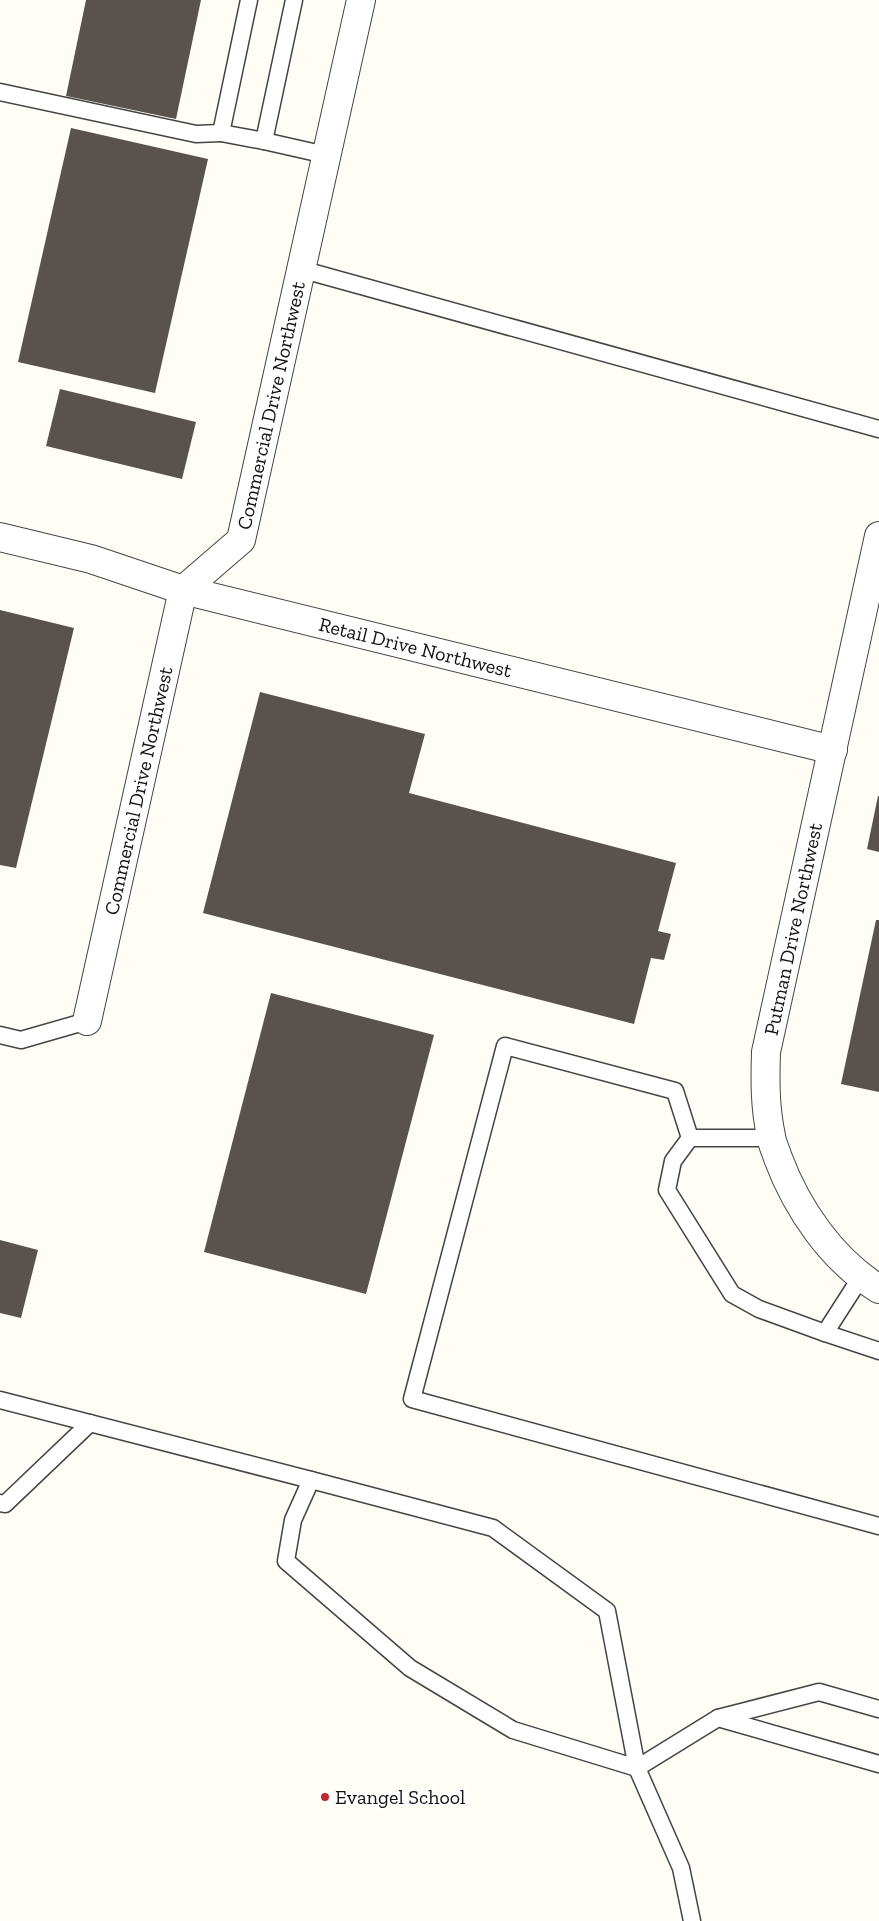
<svg xmlns="http://www.w3.org/2000/svg" width="879" height="1921" viewBox="0 0 879 1921" font-family="'Zilla Slab',serif">
<style>
.building{fill:#5a524d}
.lines{fill:none;stroke-linecap:round;stroke-linejoin:round}
.service-casing{stroke:#444;stroke-width:19}
.minor-casing{stroke:#444;stroke-width:30}
.service{stroke:#fff;stroke-width:16}
.minor{stroke:#fff;stroke-width:28}
.poi-dot{fill:#c4262e;stroke:#fff;stroke-width:2}
.labels{text-anchor:middle;stroke-width:5;stroke-linejoin:round;paint-order:stroke}
.street-label{font-size:20px;fill:#111;stroke:#fff}
.poi-label{font-size:20px;fill:#111;stroke:#fff;text-anchor:start}
</style>
<rect width="100%" height="100%" fill="#fffdf5"/>
<g class="building">
<polygon points="86,0 201,0 176,119 66,96"/>
<polygon points="71,128 208,159 155,393 18,362"/>
<polygon points="60,389 196,422 182,479 46,446"/>
<polygon points="0,610 74,628 16,868 0,865"/>
<polygon points="260,692 425,734 409,793 676,863 658,931 671,934 664,960 651,958 634,1024 203,913"/>
<polygon points="878,796 879,796 879,852 867,849"/>
<polygon points="876,920 879,920 879,1092 841,1084"/>
<polygon points="271,993 434,1035 366,1294 204,1252"/>
<polygon points="0,1240 38,1250 21,1318 0,1313"/>
</g>
<g class="lines">
<g class="service-casing">
<g id="service">
<polyline points="249,0 221,133 264,141 294,0"/>
<polyline points="0,92 196,134 221,133"/>
<polyline points="264,141 326,155"/>
<polyline points="300,269 879,429"/>
<polyline points="0,1035 21,1040 87,1021"/>
<polyline points="690,1138 673,1161 667,1190 732,1294 759,1309 825,1333 861,1277"/>
<polyline points="771,1138 690,1138 675,1091 505,1046 412,1399 879,1526"/>
<polyline points="825,1333 879,1351"/>
<polyline points="0,1400 311,1480"/>
<polygon points="311,1480 493,1528 607,1611 637,1768 513,1730 410,1668 286,1561 293,1520"/>
<polyline points="0,1503 5,1504 90,1423"/>
<polyline points="718,1718 819,1692 879,1709"/>
<polyline points="692,1921 681,1868 637,1768 718,1718 879,1764"/>
</g>
</g>
<g class="minor-casing">
<g id="minor">
<path d="M879,536l-113,516c-1,30 -1,55 5,84 1,8 5,15 7,22 19,51 54,102 101,131"/>
<path id="s1" d="M0,537l91,22 92,31 650,160"/>
<path id="s2" d="M87,1021l96,-431 58,-50 120,-540"/>
</g>
</g>
<use href="#service" class="service"/>
<use href="#minor" class="minor"/>
</g>
<circle class="poi-dot" cx="325" cy="1797" r="5"/>
<g class="labels">
<g class="street-label">
<text dy="7" stroke="none"><textPath href="#s2" startOffset="656">Commercial Drive Northwest</textPath></text>
<text dy="7" stroke="none"><textPath href="#s1" startOffset="430">Retail Drive Northwest</textPath></text>
<text dy="7" stroke="none"><textPath href="#s2" startOffset="236">Commercial Drive Northwest</textPath></text>
<text transform="translate(793 929) rotate(-78)" y="7">Putman Drive Northwest</text>
</g>
<g class="poi-label">
<text x="335" y="1804">Evangel School</text>
</g>
</g>
</svg>
